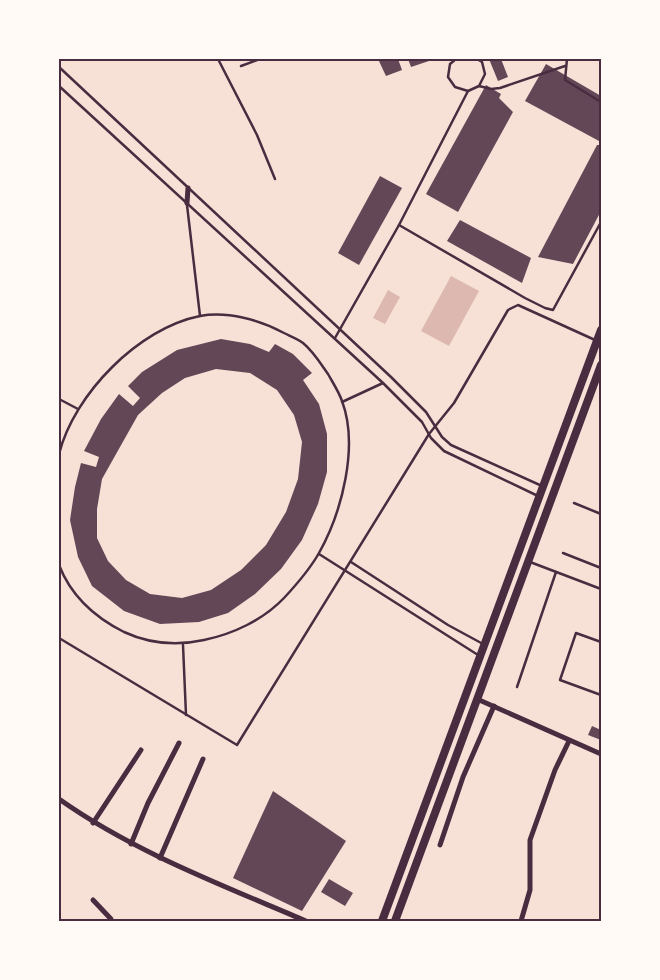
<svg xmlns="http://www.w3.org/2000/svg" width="660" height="980" viewBox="0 0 660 980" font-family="Rubik,sans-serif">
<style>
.water{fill:#dcb8b0}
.building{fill:#644757;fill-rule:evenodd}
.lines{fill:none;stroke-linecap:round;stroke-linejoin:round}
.service{stroke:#4a2c40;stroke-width:2.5}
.minor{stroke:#4a2c40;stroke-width:5}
.primary{stroke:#4a2c40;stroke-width:8}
.neatline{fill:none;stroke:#4a2c40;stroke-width:2}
</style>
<rect width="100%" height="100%" fill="#f7e1d7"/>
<g class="water">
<polygon points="451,276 479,291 449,346 421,331"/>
<polygon points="388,290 400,297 385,324 373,318"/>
</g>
<g class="building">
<polygon points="378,59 398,59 402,70 386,76"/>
<polygon points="408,59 435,59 411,67"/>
<polygon points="489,59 501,59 508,77 498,81"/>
<polygon points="546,64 601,96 599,141 525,101"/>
<polygon points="486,85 501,94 499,98 513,112 458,212 426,194"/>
<polygon points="597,145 601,145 601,211 573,264 538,257"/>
<polygon points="380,176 402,188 359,265 338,253"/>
<polygon points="460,220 531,258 522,283 447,241"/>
<path d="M221,339l29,5 19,8 6,-8 18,10 19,19 -9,7 16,24 8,30v38l-9,32 -16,36 -21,29 -26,25 -27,19 -29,9 -39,2 -36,-13 -32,-25 -14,-29 -8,-37 5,-33 6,-24 15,4 3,-10 -15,-6 17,-32 18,-25 14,12 7,-8 -12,-12 14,-14 35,-22zM216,369l34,4 27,17 17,25 8,27 -4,37 -12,33 -20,33 -25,25 -30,20 -29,8 -32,-4 -24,-14 -18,-19 -11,-23v-29l5,-30 36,-64 24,-22 23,-15z"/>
<polygon points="592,726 601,730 601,740 588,735"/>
<polygon points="273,791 346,841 302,911 233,878"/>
<polygon points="329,879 353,893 345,906 321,892"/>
</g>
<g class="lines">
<g class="service">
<polyline points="218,59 257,135 275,179"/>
<polyline points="456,59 450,64 448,77 455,87 468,91"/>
<polyline points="567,59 565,80 601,102"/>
<polyline points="241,66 260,59"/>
<polyline points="59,67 391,377 426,412 442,437 451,445 542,486"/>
<polyline points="59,86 383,383 422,422 431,438 444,451 538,496"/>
<polyline points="479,86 491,89 500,88 565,66"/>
<polyline points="187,205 200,316"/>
<polyline points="399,225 525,298 545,308 553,310 601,222"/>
<polyline points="335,338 399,225 468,91 479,86 485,74 482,62 477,59"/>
<polyline points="59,399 78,409"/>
<polyline points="342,402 383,383"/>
<path d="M59,454c15,-60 80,-126 141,-138 28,-5 60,4 84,17 6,3 14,6 19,10 10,8 18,21 25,31 5,9 11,18 14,27 17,45 0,111 -23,152 -9,16 -22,31 -35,45 -21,22 -51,36 -80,42 -27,6 -54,4 -80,-8 -30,-15 -53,-36 -65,-67"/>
<polyline points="574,503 601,514"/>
<polyline points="563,553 601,568"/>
<polyline points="319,554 478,655"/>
<polyline points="351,562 448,625 483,644"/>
<polyline points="530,562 601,589"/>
<polyline points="59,638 237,745 429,434 454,403 508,310 518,305 595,340"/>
<polyline points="601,642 576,633 560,680 601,695"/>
<polyline points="183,645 186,715"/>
<polyline points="517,687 556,572"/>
</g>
<g class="minor">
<polyline points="187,203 188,188"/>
<polyline points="477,699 601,754"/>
<path d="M59,799c75,53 163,86 247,122"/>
<polyline points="93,823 141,750"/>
<polyline points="131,844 148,803 179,743"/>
<polyline points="440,845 463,777 494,706"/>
<polyline points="160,858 203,759"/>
<polyline points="93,900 111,919 109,921"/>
<polyline points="521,921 530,890 530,840 555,770 569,741"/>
</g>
<g class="primary">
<polyline points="382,921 601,330"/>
<polyline points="395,921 601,365"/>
</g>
</g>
<rect width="660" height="980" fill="none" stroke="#fffaf5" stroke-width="120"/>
<rect x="60" y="60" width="540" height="860" class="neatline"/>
</svg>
